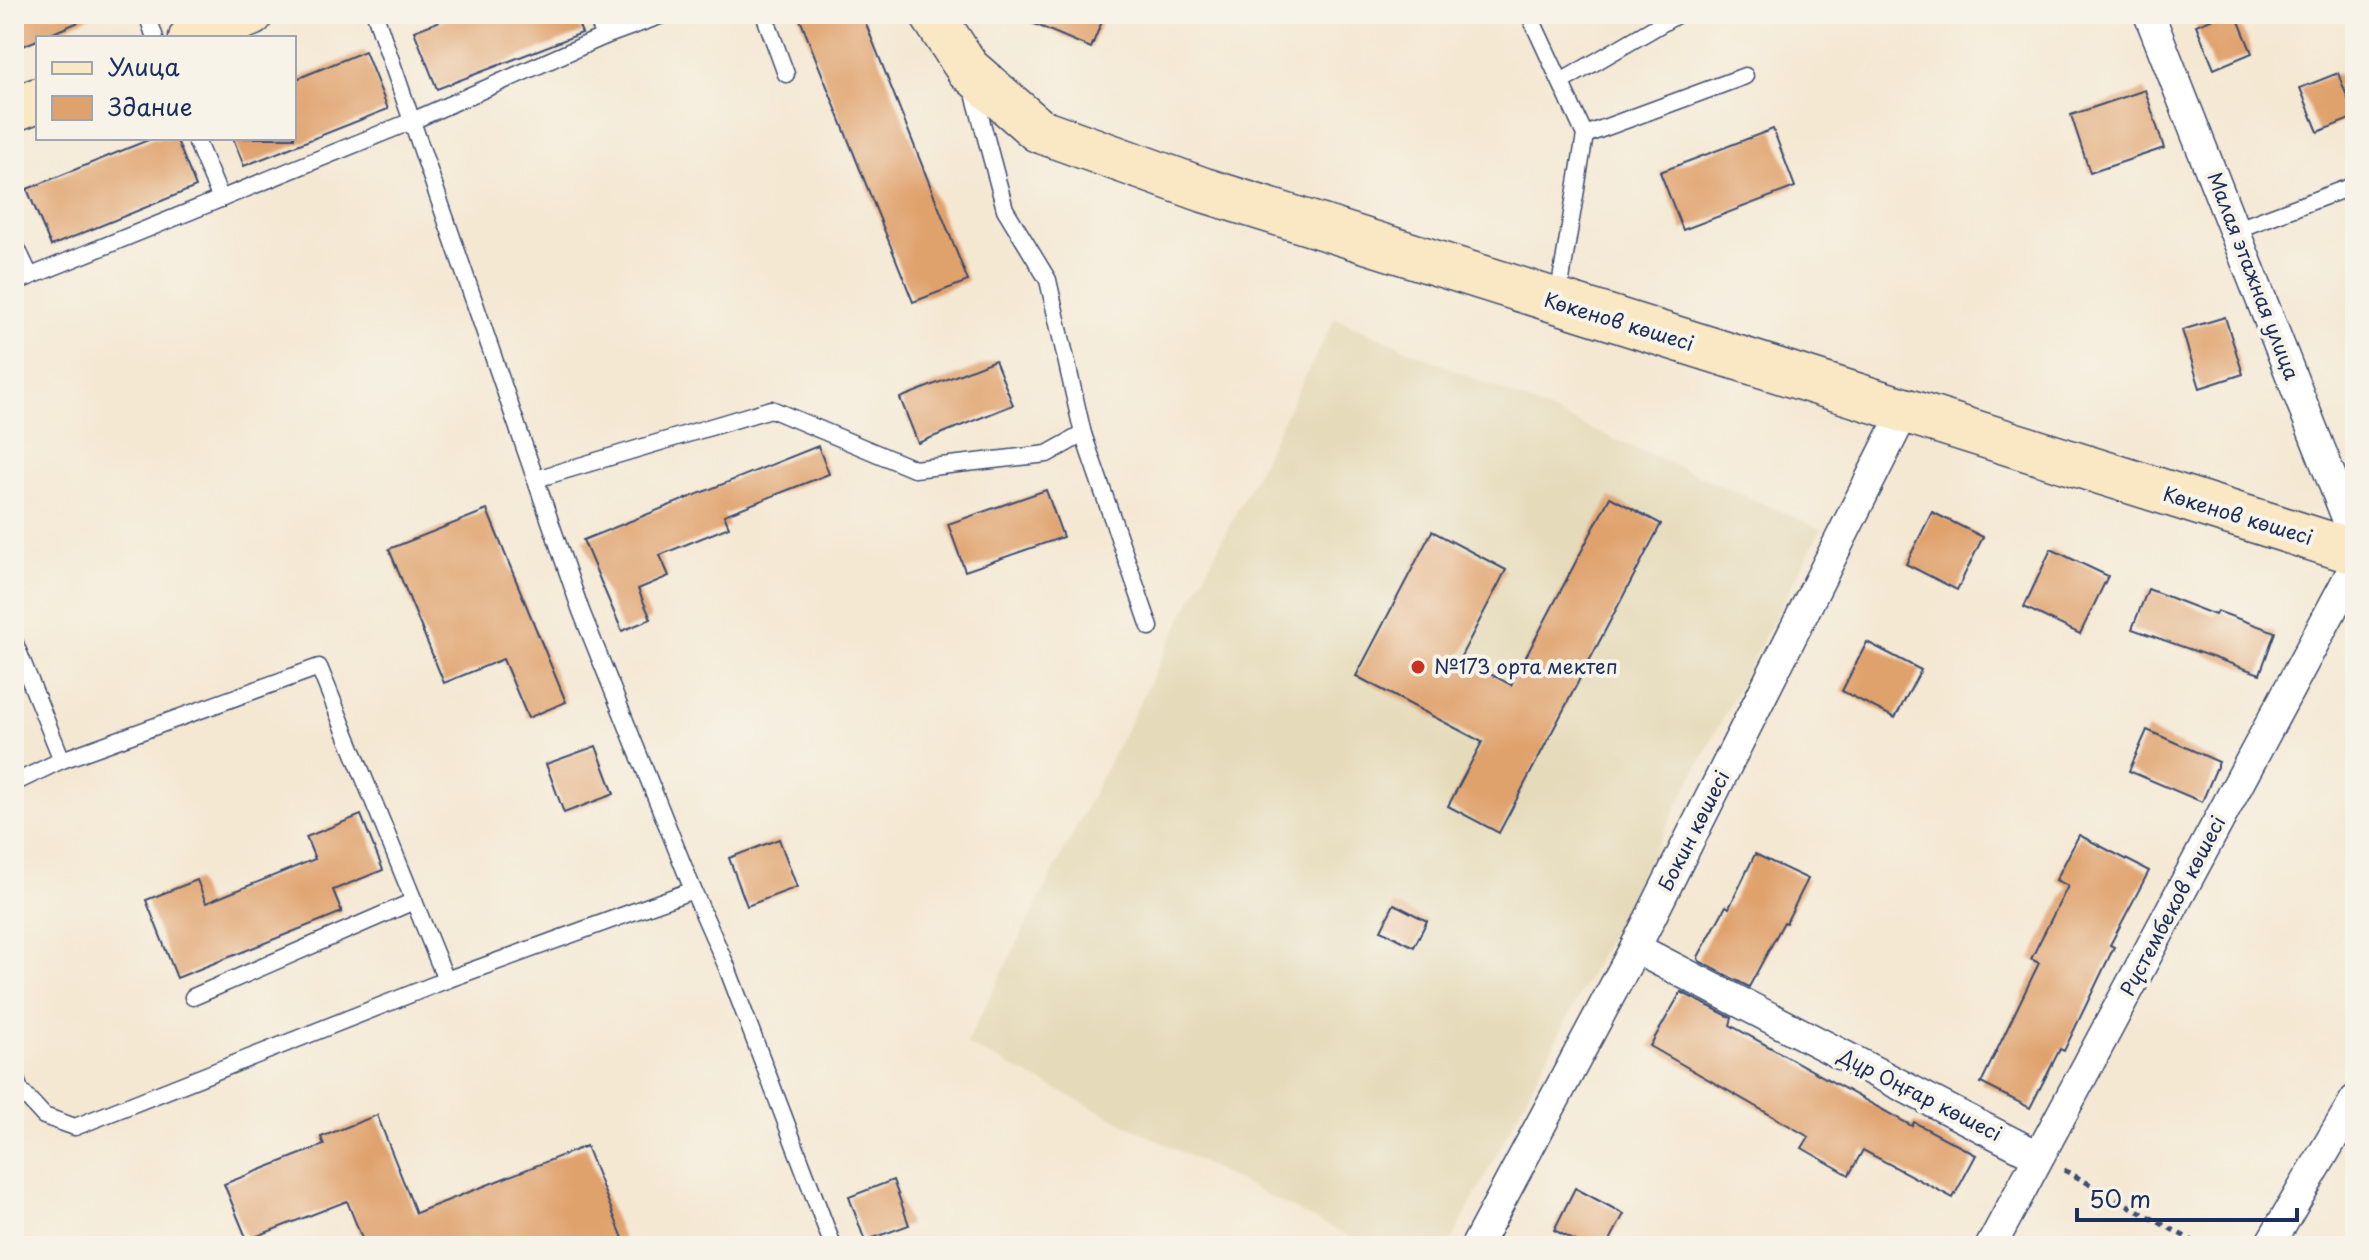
<svg xmlns="http://www.w3.org/2000/svg" width="2369" height="1260" viewBox="0 0 2369 1260" font-family="'Playpen Sans',sans-serif">
<style>
.built{fill:#e5daba}
.building{fill:#e0a26d}
.lines{fill:none;stroke-linecap:round;stroke-linejoin:round}
.lane-casing{stroke:#3c4b70;stroke-width:19}
.street-casing{stroke:#3c4b70;stroke-width:33}
.secondary-casing{stroke:#3c4b70;stroke-width:47}
.path{stroke:#3c4b70;stroke-width:5;stroke-dasharray:6 6;stroke-linecap:butt}
.lane{stroke:#fff;stroke-width:16}
.street{stroke:#fff;stroke-width:30}
.secondary{stroke:#fae7c3;stroke-width:44}
.poi-dot{fill:#c8321e;stroke:#f7f3e8;stroke-width:3}
.labels{text-anchor:middle;stroke-width:8;stroke-linejoin:round;paint-order:stroke}
.street-label{font-size:20px;fill:#1b2f5e;stroke:#f7f3e8}
.poi-label{font-size:20px;fill:#1b2f5e;stroke:#f7f3e8;text-anchor:start}
</style>
<rect width="100%" height="100%" fill="#f7f3e8"/>
<filter id="ink" filterUnits="userSpaceOnUse"><feTurbulence type="fractalNoise" baseFrequency=".0125" numOctaves="2"/><feDisplacementMap in="SourceGraphic" scale="16" xChannelSelector="R" yChannelSelector="G"/><feConvolveMatrix kernelMatrix="1 2 1 2 8 2 1 2 1" color-interpolation-filters="sRGB"/></filter>
<filter id="wash" filterUnits="userSpaceOnUse"><feTurbulence type="fractalNoise" baseFrequency=".006" numOctaves="4" result="noise"/><feDisplacementMap in="SourceGraphic" scale="32" xChannelSelector="R" yChannelSelector="G"/><feGaussianBlur stdDeviation="1.8" result="paint"/><feColorMatrix in="noise" values="0 0 0 0 0 0 0 0 0 0 0 0 0 0 0 0 0 1.4 0 .05"/><feComposite in="paint" operator="in"/></filter>
<g filter="url(#wash)">
<rect width="100%" height="100%" fill="#f4e8d3"/>
<polygon class="built" points="1335,318 1821,529 1449,1246 1368,1246 966,1044"/>
<g id="blocks">
<g class="building">
<polygon points="14,14 97,14 14,50"/>
<polygon points="458,14 574,14 582,33 437,89 414,31"/>
<polygon points="798,14 862,14 968,281 913,302"/>
<polygon points="1011,14 1105,14 1091,48"/>
<polygon points="2223,14 2236,14 2252,53 2214,69 2196,25"/>
<polygon points="365,51 388,109 244,166 233,138 294,138 294,80"/>
<polygon points="2338,73 2355,117 2318,132 2300,88"/>
<polygon points="2145,90 2164,148 2090,173 2071,115"/>
<polygon points="1773,129 1795,187 1683,230 1660,172"/>
<polygon points="153,138 176,138 196,187 51,246 27,189"/>
<polygon points="2225,317 2243,374 2200,388 2182,330"/>
<polygon points="995,360 1013,405 918,443 900,398"/>
<polygon points="818,446 829,474 724,515 729,527 660,555 669,576 638,589 651,619 622,631 583,540"/>
<polygon points="1046,490 1063,537 965,571 948,524"/>
<polygon points="1610,497 1661,524 1499,833 1448,806 1482,742 1356,676 1432,531 1506,570 1460,658 1511,685"/>
<polygon points="487,510 566,702 528,718 503,659 444,683 389,549"/>
<polygon points="1932,512 1983,537 1957,590 1906,564"/>
<polygon points="2051,549 2108,576 2080,634 2024,607"/>
<polygon points="2148,589 2215,615 2217,611 2275,632 2260,674 2132,629"/>
<polygon points="1867,642 1921,670 1895,718 1842,691"/>
<polygon points="2147,730 2219,762 2202,802 2129,771"/>
<polygon points="596,746 614,794 564,813 546,764"/>
<polygon points="361,815 383,870 333,890 342,912 177,978 146,900 197,880 206,903 315,859 306,837"/>
<polygon points="2079,835 2149,871 2110,945 2114,947 2064,1051 2060,1049 2030,1108 1981,1083 2039,963 2031,959 2068,886 2056,880"/>
<polygon points="779,839 797,887 747,906 729,858"/>
<polygon points="1755,854 1808,879 1786,923 1784,922 1749,987 1699,961 1698,957 1726,906 1729,908"/>
<polygon points="1394,904 1427,921 1414,947 1381,930"/>
<polygon points="1681,992 1732,1018 1730,1025 1912,1126 1914,1122 1976,1155 1953,1198 1863,1150 1849,1175 1802,1148 1809,1137 1650,1046"/>
<polygon points="377,1115 416,1213 586,1146 626,1246 365,1246 347,1201 247,1240 224,1184 324,1145 321,1137"/>
<polygon points="893,1180 909,1225 865,1241 849,1197"/>
<polygon points="1575,1188 1624,1214 1607,1246 1585,1246 1554,1230"/>
</g>
</g>
</g>
<g filter="url(#ink)">
<use href="#blocks" fill-opacity="0" stroke="#3c4b70" stroke-width="2"/>
<g class="lines">
<g class="lane-casing">
<g id="lane">
<polyline points="147,14 155,38"/>
<polyline points="375,14 581,611 693,890 726,965 833,1246"/>
<polyline points="595,14 605,36"/>
<polyline points="764,14 786,74"/>
<polyline points="1529,14 1585,135 1558,298"/>
<polyline points="1561,82 1678,14"/>
<polyline points="972,86 1005,209 1048,280 1083,434 1150,627"/>
<polyline points="1585,135 1745,76"/>
<polyline points="195,138 221,199"/>
<polyline points="2235,230 2355,185"/>
<polyline points="14,242 30,276"/>
<polyline points="14,283 412,121 605,36 665,14"/>
<polyline points="536,479 771,409 914,469 1047,454 1083,434"/>
<polyline points="14,641 62,760"/>
<polyline points="14,783 62,760 319,667 446,980"/>
<polyline points="193,997 414,901"/>
<polyline points="14,1074 20,1090 44,1116 75,1127 446,980 693,890"/>
</g>
</g>
<g class="street-casing">
<g id="street">
<polyline points="2149,14 2355,538"/>
<polyline points="1635,948 2038,1156"/>
<polyline points="1476,1246 1635,948 1904,412"/>
<polyline points="1991,1246 2355,566"/>
<polyline points="2269,1246 2355,1100"/>
</g>
</g>
<g class="secondary-casing">
<g id="secondary">
<polyline points="932,14 968,69 1038,130 1204,190 2355,552"/>
<polyline points="191,38 251,14"/>
<polyline points="14,109 38,100"/>
</g>
</g>
<polyline class="path" points="2064,1170 2202,1246"/>
<use href="#lane" class="lane"/>
<use href="#street" class="street"/>
<use href="#secondary" class="secondary"/>
</g>
</g>
<circle class="poi-dot" cx="1418" cy="667" r="8"/>
<g class="labels">
<g class="street-label">
<text transform="translate(2253 276) rotate(69)" y="7">Малая этажная улица</text>
<text transform="translate(1619 322) rotate(17)" y="7">Көкенов көшесі</text>
<text transform="translate(2238 516) rotate(17)" y="7">Көкенов көшесі</text>
<text transform="translate(1694 831) rotate(-63)" y="7">Бокин көшесі</text>
<text transform="translate(2173 906) rotate(-62)" y="7">Рүстембеков көшесі</text>
<text transform="translate(1920 1095) rotate(27)" y="7">Дүр Оңғар көшесі</text>
</g>
<g class="poi-label">
<text x="1434" y="674">№173 орта мектеп</text>
</g>
</g>
<rect width="2369" height="1260" fill="none" stroke="#f7f3e8" stroke-width="48"/>
<rect x="36" y="36" width="260" height="104" fill="#f7f3e8" stroke="#9fa5b1" stroke-width="2"/>
<rect x="52" y="62" width="40" height="12" fill="#fae7c3" stroke="#9fa5b1" stroke-width="2"/>
<text x="108" y="76" font-size="24" fill="#1b2f5e">Улица</text>
<rect x="52" y="96" width="40" height="24" fill="#e0a26d" stroke="#9fa5b1" stroke-width="2"/>
<text x="108" y="116" font-size="24" fill="#1b2f5e">Здание</text>
<path d="M2077 1208v12h220v-12" fill="none" stroke="#1b2f5e" stroke-width="4"/>
<text x="2089" y="1208" font-size="24" fill="#1b2f5e" stroke="#f7f3e8" stroke-width="6" paint-order="stroke">50 m</text>
</svg>
